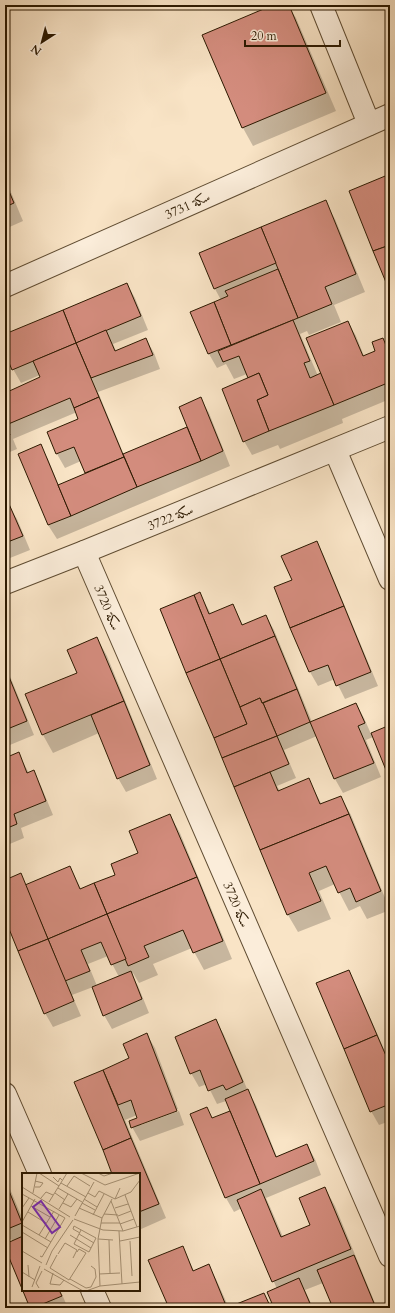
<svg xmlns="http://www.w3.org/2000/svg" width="395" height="1313" viewBox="0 0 395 1313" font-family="Cardo,Amiri,serif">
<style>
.shadow{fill:#0003;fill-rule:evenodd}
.building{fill:#d38c7d;stroke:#2c1900}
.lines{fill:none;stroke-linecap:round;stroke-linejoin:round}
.minor-casing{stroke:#5f4c32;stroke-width:24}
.minor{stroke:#fbedda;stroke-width:22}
.labels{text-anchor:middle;stroke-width:3.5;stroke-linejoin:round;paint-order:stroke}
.street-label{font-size:13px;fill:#2c1900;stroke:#fbedda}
.inset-road{fill:none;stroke:#a79377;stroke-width:1}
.view{fill:#7b2cbf;fill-opacity:0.15;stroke:#7b2cbf;stroke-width:2}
.inset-edge{fill:none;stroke:#2c1900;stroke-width:2}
</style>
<rect width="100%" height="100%" fill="#f9e4c6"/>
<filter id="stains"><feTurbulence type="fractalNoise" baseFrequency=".005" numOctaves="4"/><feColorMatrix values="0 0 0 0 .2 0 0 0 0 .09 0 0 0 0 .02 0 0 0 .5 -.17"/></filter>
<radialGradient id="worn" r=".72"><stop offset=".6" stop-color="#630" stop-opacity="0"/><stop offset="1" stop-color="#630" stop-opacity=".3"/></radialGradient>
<g class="shadow">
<polygon points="275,5 288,5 296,18 336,111 253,146 243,128 203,35"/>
<polygon points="5,178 23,221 5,229"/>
<polygon points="325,202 335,219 365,292 334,305 341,322 309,335 307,331 300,334 318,376 321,375 348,322 356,336 364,356 376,351 382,339 390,352 390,399 342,419 343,423 280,449 278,445 252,455 244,441 223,389 249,378 247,374 234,379 226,364 217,368 209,354 191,312 221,300 215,289"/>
<polygon points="127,284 135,298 148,330 113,344 116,351 146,339 154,353 160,369 98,392 124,455 189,428 201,399 209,413 230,466 57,539 48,525 40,446 48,459 59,486 86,474 81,461 65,468 57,454 48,433 80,419 77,412 13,439 17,449 5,454 5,394 42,378 40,375 21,383 13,369 5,351 5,335"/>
<polygon points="9,506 17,519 30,550 5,560 5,507"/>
<polygon points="316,542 324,556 378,686 345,699 335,679 318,686 310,672 275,588 293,581"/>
<polygon points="200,594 211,614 233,605 243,625 266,616 274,630 312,722 356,704 364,718 371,734 390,727 390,777 373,737 366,740 381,777 343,793 335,779 317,736 284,750 296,778 277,786 280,791 308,779 322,805 341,797 351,815 390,910 367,919 360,906 349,911 335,884 319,891 331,919 298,932 288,915 235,786"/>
<polygon points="97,638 107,656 157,779 126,792 118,778 99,733 53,753 43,735 26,695 78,674"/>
<polygon points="5,664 34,735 5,747"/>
<polygon points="18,753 29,773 33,772 41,786 53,815 21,828 24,838 5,846 5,768 8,766 5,759"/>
<path d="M170,815l10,18 52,126 -28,11 -12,-22 -39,16 5,11 -19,8 -6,-10 -2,1 7,12 11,27 -37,16 -8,-14 -11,-28 -21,8 9,21 -28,11 -8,-14 -40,-96v-36l15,-6 6,10 44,-18 11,22 36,-13 22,-23zM108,956l11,21 -22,9 -9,-22z"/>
<polygon points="348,971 356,985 390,1063 390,1121 379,1125 371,1111"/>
<polygon points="216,1021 224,1035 248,1091 256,1105 277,1157 307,1145 315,1159 321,1175 266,1198 271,1209 283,1237 312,1225 325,1188 335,1206 377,1308 334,1308 323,1283 305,1290 313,1308 275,1308 277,1289 242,1208 234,1212 226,1198 191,1114 207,1108 213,1119 231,1111 226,1101 217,1104 207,1084 199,1087 191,1073"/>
<polygon points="147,1035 155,1048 178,1109 141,1123 141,1125 179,1111 184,1125 140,1141 132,1127 139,1118 137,1115 125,1120 166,1218 139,1230 139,1174 114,1174 75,1083 130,1058"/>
<polygon points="5,1177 23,1220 23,1288 5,1245 13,1242 11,1239 5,1241"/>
<polygon points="182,1247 194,1271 208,1265 216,1279 229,1308 169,1308"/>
<polygon points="5,1263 9,1271 5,1273"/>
<polygon points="24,1290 60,1290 68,1308 31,1308"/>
</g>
<g class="building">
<polygon points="273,5 289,5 326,93 242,128 202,35"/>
<polygon points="390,174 390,245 373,251 349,191"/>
<polygon points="5,182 14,203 5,207"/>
<polygon points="326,200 356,274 325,287 332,304 298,318 261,227"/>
<polygon points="261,227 276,263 214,289 199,253"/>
<polygon points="390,245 390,292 373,251"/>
<polygon points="278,269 298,318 231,345 214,302 228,296 225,291"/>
<polygon points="127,283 141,316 76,343 63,310"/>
<polygon points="214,302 231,345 208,354 190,312"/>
<polygon points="63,310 76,343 12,370 5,353 5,334"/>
<polygon points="293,320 310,361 304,363 310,378 321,373 334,405 269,431 257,400 268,395 259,373 248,378 239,356 223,362 218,351"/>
<polygon points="348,321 363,356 375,351 372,342 383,338 390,355 390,382 334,405 306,338"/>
<polygon points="106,330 115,351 146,338 153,355 91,378 76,343"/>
<polygon points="76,343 99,397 74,408 70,398 6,425 5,393 40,377 33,361"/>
<polygon points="259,373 268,395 257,400 269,431 243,442 222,389"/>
<polygon points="99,397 124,457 85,473 74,447 56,454 47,432 78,419 74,408"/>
<polygon points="201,397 223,451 201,461 179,407"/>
<polygon points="5,423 10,435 5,437"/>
<polygon points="187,427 201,461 137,487 123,454"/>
<polygon points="41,444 71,516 48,525 18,454"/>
<polygon points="124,457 137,487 71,516 58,485"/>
<polygon points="9,504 23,536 5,543 5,506"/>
<polygon points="317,541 344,606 290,628 274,587 292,580 281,556"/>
<polygon points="200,592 209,614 233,604 242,625 266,615 275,636 220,659 194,595"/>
<polygon points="194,595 220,659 186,673 160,609"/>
<polygon points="344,606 371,672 336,686 328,665 309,672 290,628"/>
<polygon points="275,636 297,689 262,703 260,698 240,707 220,659"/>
<polygon points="97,637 124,701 42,735 25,694 77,673 67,650"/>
<polygon points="220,659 247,724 214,738 186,673"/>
<polygon points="5,667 27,721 5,730"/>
<polygon points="297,689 310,722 277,736 263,703"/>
<polygon points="260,698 262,703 263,703 277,736 222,758 214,738 247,724 240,707"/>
<polygon points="124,701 150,765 117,779 91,715"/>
<polygon points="356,703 365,723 358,726 374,763 334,779 310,722"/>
<polygon points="390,725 390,780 371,733"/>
<polygon points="277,736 289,764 234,787 222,758"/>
<polygon points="19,752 27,773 34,770 46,801 14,814 17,824 5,829 5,767 7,766 5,758"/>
<polygon points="270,772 278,791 309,778 320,804 341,796 349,814 260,850 234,787"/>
<polygon points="170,814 197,877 107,914 94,883 115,875 111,864 138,853 129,831"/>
<polygon points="349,814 381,891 356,902 350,888 338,893 326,866 309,873 321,901 287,915 260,850"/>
<polygon points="70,866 80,889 94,883 107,914 48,939 25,885"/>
<polygon points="21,873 48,939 18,951 5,919 5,880"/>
<polygon points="197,877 223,941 193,953 183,930 144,946 149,957 128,966 107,914"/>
<polygon points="107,914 126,959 111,965 101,942 81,950 90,971 65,981 48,939"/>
<polygon points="48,939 74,1001 44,1014 18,951"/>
<polygon points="349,970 377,1035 344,1049 316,983"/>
<polygon points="131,971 142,999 103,1016 92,987"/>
<polygon points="216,1019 243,1082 226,1090 223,1085 208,1091 200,1070 190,1074 175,1037"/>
<polygon points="147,1033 177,1111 131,1128 129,1121 137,1118 131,1100 118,1105 103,1070 129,1058 123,1044"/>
<polygon points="377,1035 390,1065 390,1104 370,1112 344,1049"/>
<polygon points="103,1070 131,1138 103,1150 74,1082"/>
<polygon points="248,1089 276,1157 307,1144 314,1161 260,1184 225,1099"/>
<polygon points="207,1107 212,1118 230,1111 260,1184 225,1198 190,1114"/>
<polygon points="131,1138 159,1204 139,1212 139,1174 112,1174 103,1150"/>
<polygon points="5,1181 22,1223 5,1230"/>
<polygon points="325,1187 351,1249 272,1282 237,1200 261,1189 281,1237 310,1225 299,1198"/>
<polygon points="23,1236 23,1290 59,1290 62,1296 33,1308 30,1308 5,1248 5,1244"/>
<polygon points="183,1246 193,1271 209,1264 227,1308 169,1308 148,1260"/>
<polygon points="354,1255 376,1308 333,1308 317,1270"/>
<polygon points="299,1278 312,1308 274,1308 267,1292"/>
<polygon points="264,1293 271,1308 235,1308 234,1305"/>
</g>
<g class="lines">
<g class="minor-casing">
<g id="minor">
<polyline points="321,5 369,124"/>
<polyline points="5,286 390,115"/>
<polyline points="335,450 390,579"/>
<polyline points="84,552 390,1256"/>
<polyline points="5,583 84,552 390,427"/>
<polyline points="5,1094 40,1174"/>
<polyline points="92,1290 100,1308"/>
</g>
</g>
<use href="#minor" class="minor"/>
</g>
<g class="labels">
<g class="street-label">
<text transform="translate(187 205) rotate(-24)" y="5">سكة 3731</text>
<text transform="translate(170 517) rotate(-22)" y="5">سكة 3722</text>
<text transform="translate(108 607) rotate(67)" y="5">سكة 3720</text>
<text transform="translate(237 904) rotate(67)" y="5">سكة 3720</text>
</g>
</g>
<g transform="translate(22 1173)">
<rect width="118" height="118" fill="#f9e4c6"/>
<path class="inset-road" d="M17,0l20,13M59,0l24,12 35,-12M76,0l6,3 9,-3M31,4l5,5 2,-4 2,2M39,10l25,14M45,13l7,-10 16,10M0,14l48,30M13,14h5l3,-4 -8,-2M36,15l24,14M11,20l4,-20M33,20l10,7M66,20l7,4 4,-6 16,8 16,-7 9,-12M0,21l43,24 -23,39 -2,-1M103,22l12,32M19,25l5,-6 7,3M62,26l13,8M93,26l5,-11M89,28l12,30M27,29l18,-29M41,30l8,4 6,-8M60,30l13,7M9,33l19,11M0,35l7,-10M57,35l23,10M93,35l13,-4M37,36l9,-15M6,39l18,11M82,41l14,1M71,42l11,-21M53,43l19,-34M96,43l13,-5M52,46l29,11 20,1 17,-5M0,49l13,-23M79,50h19M98,51l14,-5M0,52l29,17M97,58l3,53M0,59l26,16M58,60l-7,-4 1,-3 22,12 -7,14 -15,-8 7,-14M57,61l15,9M17,62l15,-24M48,62l21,13M23,66l14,-24M76,66l15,1M87,67l1,33M98,68l20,-4M108,68l2,35M0,78l20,12M36,81l7,-11 12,7 -4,8M35,82l-7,13 19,12 17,-27 -7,-4 -2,3M6,92l1,12M24,92l6,-14 21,-31M22,96l39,22M0,99l13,8M31,100l-3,11 10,1 4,-5M77,101l21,-1M48,106l16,9 5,-1 5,-10 -1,-8 -4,-3M78,113l-2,-47 4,-21 10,-19M10,114l8,-21M17,115l-3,-5 6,-12M64,118l14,-5 40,-4"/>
<path class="view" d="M19,28l19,26 -8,6 -19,-26z"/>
<rect width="118" height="118" class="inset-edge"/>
</g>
<rect width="395" height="1313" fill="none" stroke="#f9e4c6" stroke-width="20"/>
<rect x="6" y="6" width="383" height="1301" fill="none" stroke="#2c1900" stroke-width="2"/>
<rect x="10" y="10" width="375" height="1293" fill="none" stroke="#2c1900"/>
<g transform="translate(42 42) rotate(216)" stroke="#fbedda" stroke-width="3" paint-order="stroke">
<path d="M0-3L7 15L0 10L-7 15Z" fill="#2c1900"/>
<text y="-6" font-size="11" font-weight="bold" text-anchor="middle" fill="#2c1900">N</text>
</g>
<path d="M245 40v6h95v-6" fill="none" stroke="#2c1900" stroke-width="2"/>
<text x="251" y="40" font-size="12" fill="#2c1900" stroke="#fbedda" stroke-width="3" paint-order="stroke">20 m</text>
<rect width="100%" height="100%" filter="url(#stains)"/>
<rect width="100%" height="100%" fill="url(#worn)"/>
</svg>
